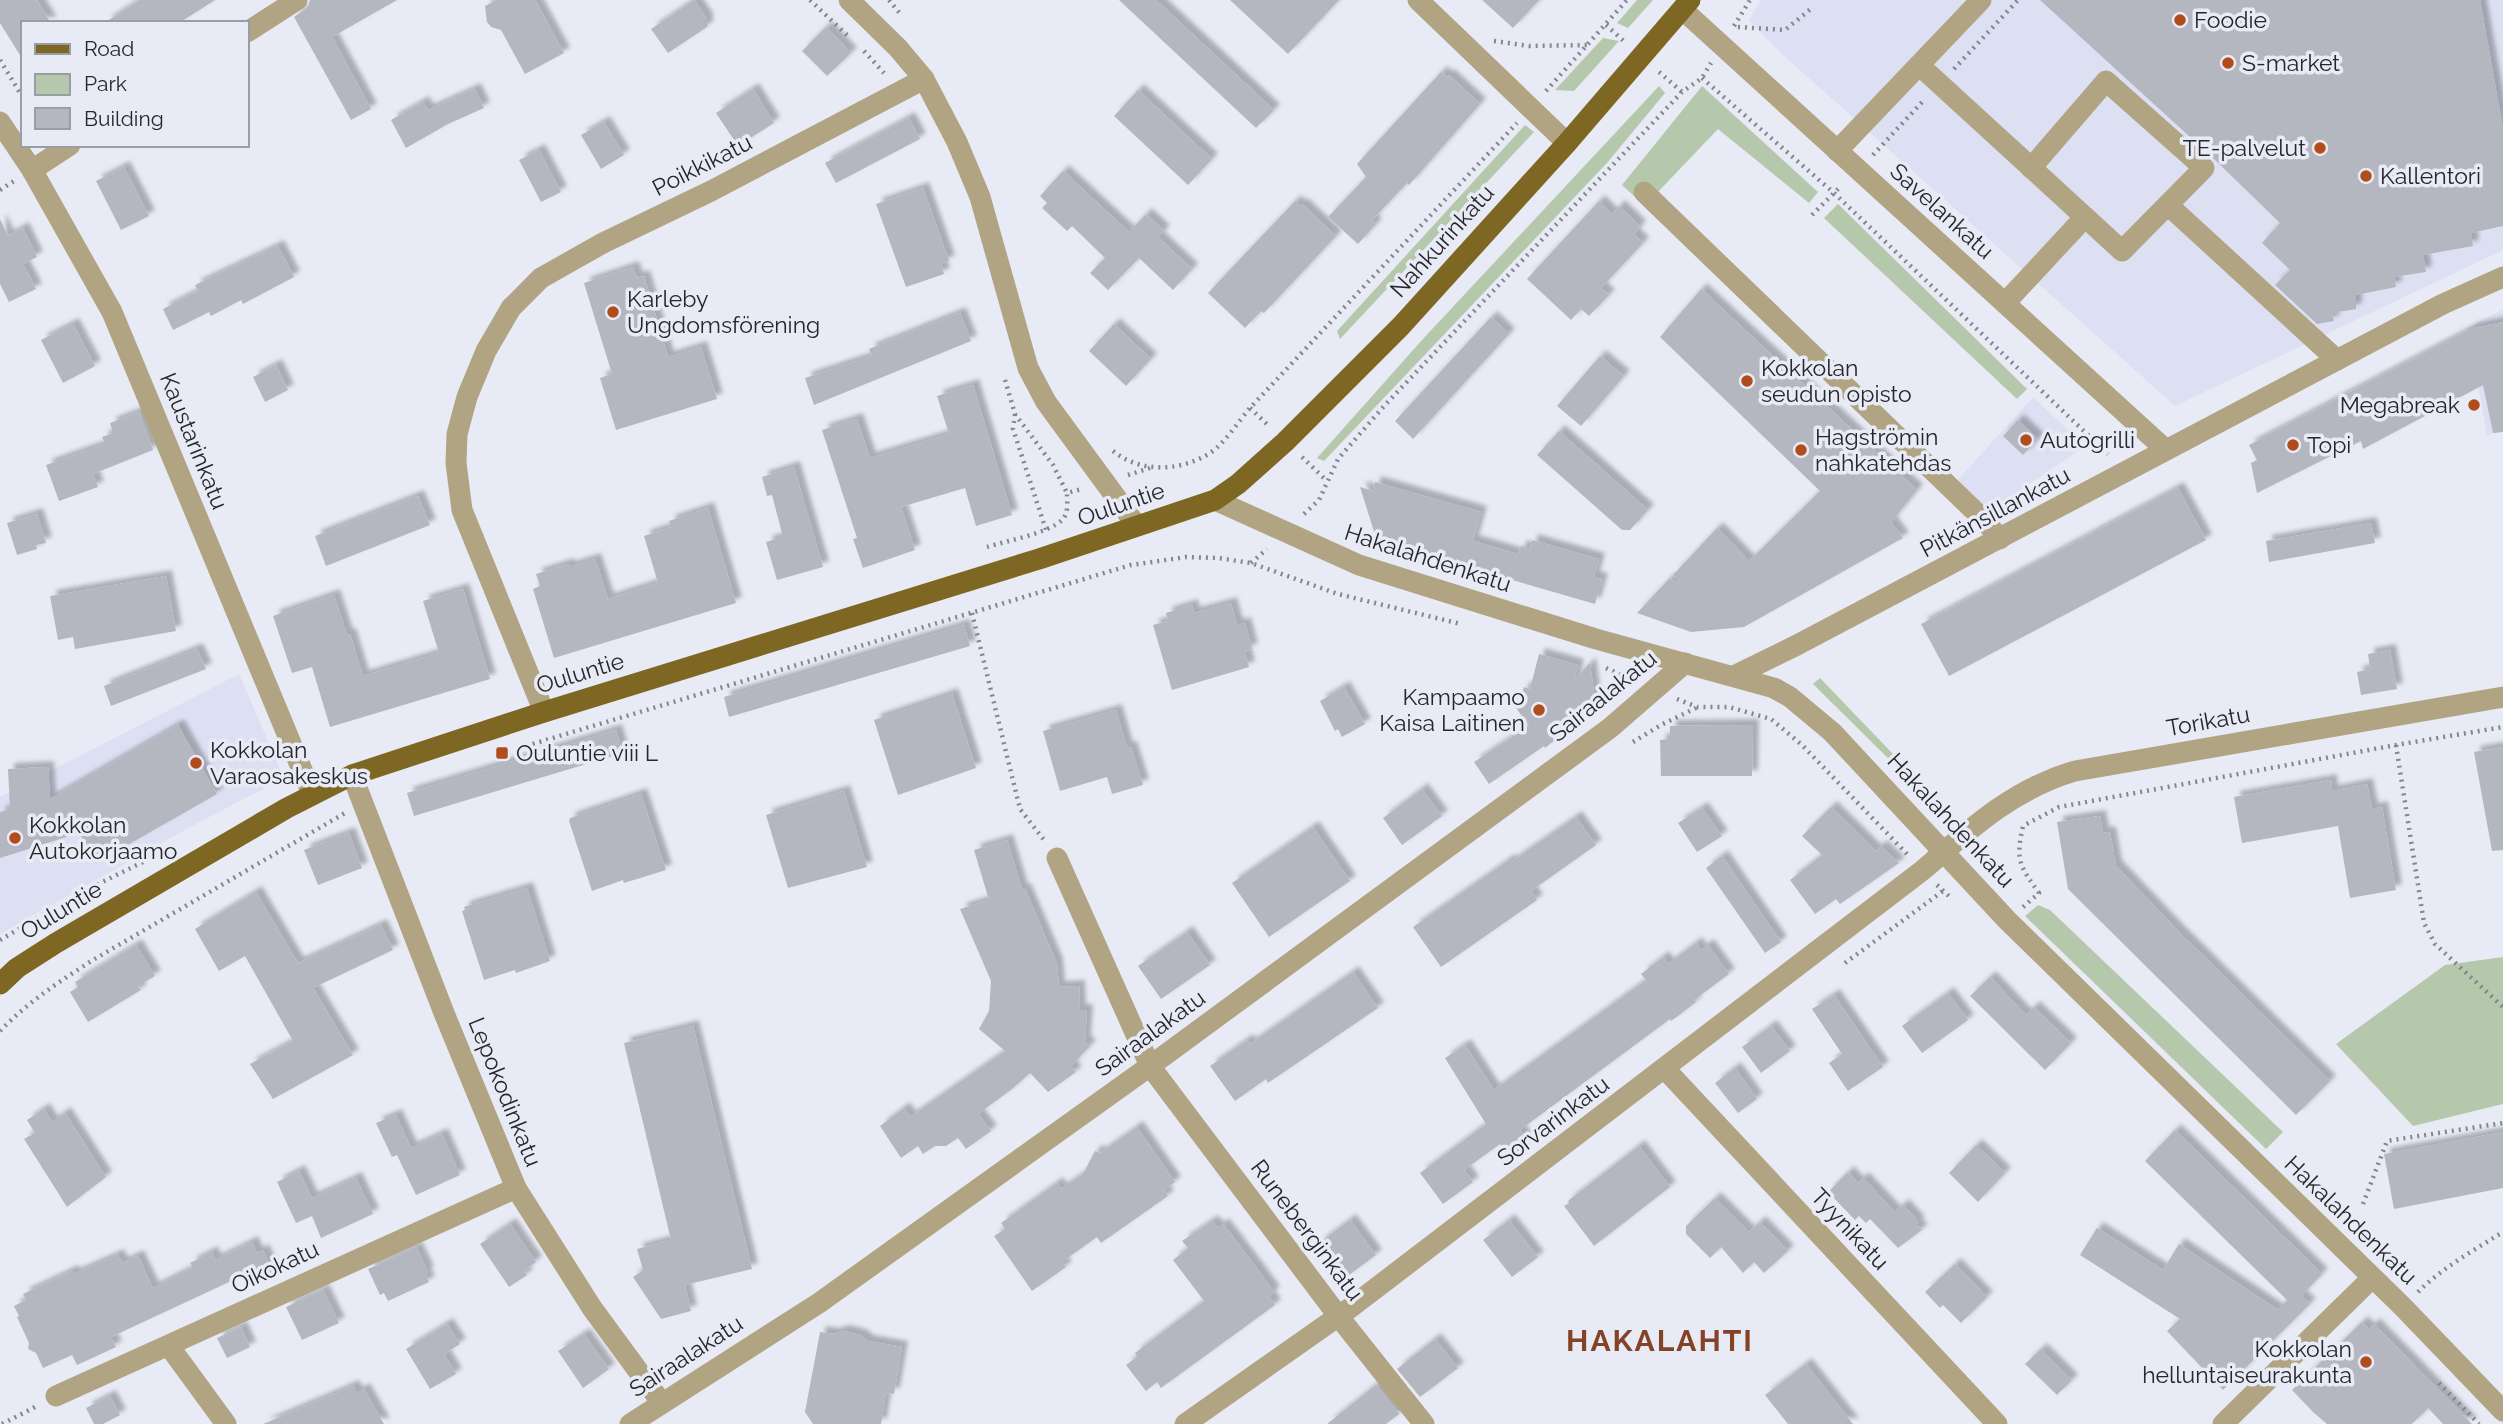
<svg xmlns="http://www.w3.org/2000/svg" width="2503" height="1424" viewBox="0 0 2503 1424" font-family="Raleway,sans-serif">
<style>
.built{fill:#dce0f2}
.green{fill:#b5c8ac}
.building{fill:#b4b6c0;filter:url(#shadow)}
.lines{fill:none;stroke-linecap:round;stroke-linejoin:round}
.path{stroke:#84868d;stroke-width:4.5;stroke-dasharray:2 5;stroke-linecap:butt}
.minor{stroke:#b0a483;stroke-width:21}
.major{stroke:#7e6722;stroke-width:21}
.poi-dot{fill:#b14c1d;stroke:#e8ebf5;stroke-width:2.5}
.labels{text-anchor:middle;stroke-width:7;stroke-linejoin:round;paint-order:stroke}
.poi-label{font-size:23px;fill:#26272b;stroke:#e8ebf5;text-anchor:start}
.street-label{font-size:23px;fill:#26272b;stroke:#e8ebf5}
.district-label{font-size:30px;font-weight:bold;letter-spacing:2px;fill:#844226;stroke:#e8ebf5}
</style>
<defs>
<filter id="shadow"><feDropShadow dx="6" dy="-6" stdDeviation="2" flood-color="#0004"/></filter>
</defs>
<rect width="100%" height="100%" fill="#e8ebf5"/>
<g class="built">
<polygon points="1761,0 2503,0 2503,250 2175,406 1782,54 1749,20"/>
<polygon points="2503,309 2503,431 2487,435 2468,328"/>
<polygon points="2033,397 2085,446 1986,514 1955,483"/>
<polygon points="239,674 284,778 194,825 0,934 0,797"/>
</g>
<g class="green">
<polygon points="1637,0 1653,0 1628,28 1617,23"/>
<polygon points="1603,38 1619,41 1574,91 1555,90"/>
<polygon points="1659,86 1665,93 1607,163 1324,461 1317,458 1422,340"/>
<polygon points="1702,86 1818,192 1809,203 1718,129 1656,194 1643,184 1634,196 1622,185"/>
<polygon points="1525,125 1534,132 1340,339 1337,331"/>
<polygon points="1838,204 2027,389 2017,399 1824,218"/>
<polygon points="1820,678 1917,779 1906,776 1813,684"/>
<polygon points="2038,905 2050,910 2283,1132 2266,1149 2025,916"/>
<polygon points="2503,957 2503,1104 2413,1126 2336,1044 2445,965"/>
</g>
<g class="building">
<polygon points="0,0 37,0 51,23 23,23 23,60 0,23"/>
<polygon points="140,0 215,0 179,23 104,23"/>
<polygon points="310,0 397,0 332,37 371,109 351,120 294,17 308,7"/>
<polygon points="497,0 535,0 564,53 525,74 501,30 491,27 487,22 485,6"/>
<polygon points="694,0 707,19 707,27 668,53 651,29"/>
<polygon points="1119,0 1156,0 1274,110 1256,128"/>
<polygon points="1230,0 1339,0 1288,54"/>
<polygon points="1482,0 1539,0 1513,28"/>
<polygon points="2040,0 2480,0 2503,129 2503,226 2471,233 2473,246 2423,255 2426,272 2394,277 2396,287 2356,295 2356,309 2332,313 2334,321 2317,324 2275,285 2290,270 2262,243 2280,223 2213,158"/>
<polygon points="826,27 851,53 827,76 802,51"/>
<polygon points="1441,72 1447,77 1449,75 1480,104 1409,185 1407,183 1372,220 1376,224 1358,244 1328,217 1366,177 1357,164"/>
<polygon points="475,89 484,108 448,124 406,148 391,120 423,102 428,110"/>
<polygon points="753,89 774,123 738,146 716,113"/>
<polygon points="1138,90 1212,159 1188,185 1114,116"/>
<polygon points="909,118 920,139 836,183 825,163"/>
<polygon points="604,122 624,155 601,169 581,135"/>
<polygon points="539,150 561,192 541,202 519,160"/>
<polygon points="124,167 149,216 121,230 96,181"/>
<polygon points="1063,171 1129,232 1146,214 1164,231 1158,237 1192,269 1173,290 1139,258 1108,290 1090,273 1105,258 1072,226 1067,231 1042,208 1047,203 1040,196"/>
<polygon points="923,188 949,261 941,264 944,274 906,287 876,204"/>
<polygon points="1295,201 1300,206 1302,204 1336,236 1264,313 1261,311 1245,328 1208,293"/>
<polygon points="1599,201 1612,214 1619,206 1640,226 1634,234 1643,243 1601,288 1609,295 1589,316 1581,309 1571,320 1527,279"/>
<polygon points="0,219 8,236 23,228 37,257 23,264 36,289 9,302 0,284"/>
<polygon points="278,246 294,277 243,304 241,300 211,316 209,312 173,330 163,309 198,291 195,285"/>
<polygon points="633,267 637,278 644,276 668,357 701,347 717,399 616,430 600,378 612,374 584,283"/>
<polygon points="1701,289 1917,490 1891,522 1903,538 1744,627 1691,632 1637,613 1669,579 1682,583 1673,575 1717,528 1749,561 1820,491 1660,337"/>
<polygon points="960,313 971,341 814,405 805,378 872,356 869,349"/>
<polygon points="1491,317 1509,334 1413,439 1395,421"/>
<polygon points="2503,322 2503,432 2493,433 2483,385 2363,449 2361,441 2257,493 2251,463 2257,460 2249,445 2473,328"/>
<polygon points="73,324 95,366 63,383 41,340"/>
<polygon points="1114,324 1151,359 1126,386 1089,351"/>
<polygon points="1600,356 1624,376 1581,426 1557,406"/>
<polygon points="276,365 288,390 265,402 253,377"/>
<polygon points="973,385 1012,515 976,526 965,488 901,507 915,550 863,568 853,539 857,538 822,430 857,419 870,458 949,434 937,396"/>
<polygon points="139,412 153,450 93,474 98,487 59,501 46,465 105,444 102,437 113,433 110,423"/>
<polygon points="2018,420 2038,439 2023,455 2003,436"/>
<polygon points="1559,431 1648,510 1630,530 1622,530 1537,455"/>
<polygon points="794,467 823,567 777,580 766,542 783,537 772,495 767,496 762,477"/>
<polygon points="1375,482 1481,512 1473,541 1518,554 1521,546 1530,549 1532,540 1599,559 1594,577 1602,579 1595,604 1377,541 1360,487 1373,491"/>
<polygon points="2178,488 2206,540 1949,676 1921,624"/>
<polygon points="418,496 430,525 326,566 315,536"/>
<polygon points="708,508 736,603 554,658 533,589 540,586 536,574 568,564 569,567 595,559 608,599 658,583 644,536 671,527 669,521"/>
<polygon points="37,514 46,543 36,545 37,549 17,555 7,523"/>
<polygon points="2371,523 2375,543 2269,562 2266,541"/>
<polygon points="166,576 176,631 75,649 73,637 58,640 50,596"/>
<polygon points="463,589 490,679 330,727 312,667 292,673 273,616 334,595 347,635 350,634 363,676 439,653 423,601"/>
<polygon points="1231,603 1237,625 1245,623 1252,649 1245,651 1249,667 1172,690 1153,625 1168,621 1166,613 1192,605 1194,613"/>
<polygon points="964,625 970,646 729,717 724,697"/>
<polygon points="197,649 206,669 111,706 104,686"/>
<polygon points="2390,650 2397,689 2361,695 2357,672 2370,669 2368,654"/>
<polygon points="1539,654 1578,665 1574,680 1590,663 1596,707 1545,748 1544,746 1489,784 1474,762 1529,726 1514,705 1520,700 1524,687 1530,689"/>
<polygon points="1344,687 1365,724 1342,737 1338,729 1335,731 1320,701"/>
<polygon points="952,694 976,768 898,795 874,720"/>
<polygon points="1116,710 1127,748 1131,747 1143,785 1112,794 1107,777 1060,791 1043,731"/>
<polygon points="178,725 217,794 96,863 79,833 0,858 0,812 10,809 8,769 48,767 50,799"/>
<polygon points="1753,725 1752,776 1661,776 1660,740 1670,739 1670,726"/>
<polygon points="616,730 623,753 414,816 407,793"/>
<polygon points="2503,747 2503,850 2492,851 2474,752"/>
<polygon points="2331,780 2332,791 2367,784 2372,809 2382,807 2396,890 2350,898 2338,826 2242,843 2234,797"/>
<polygon points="1422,789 1442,816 1402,845 1383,818"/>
<polygon points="844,791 867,867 788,888 766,815"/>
<polygon points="641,794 666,870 624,883 623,880 592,891 569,821 570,818"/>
<polygon points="1831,807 1876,851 1881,846 1899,863 1840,904 1836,899 1815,914 1790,880 1822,855 1802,836"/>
<polygon points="1702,808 1722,836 1697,852 1678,823"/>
<polygon points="2100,816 2103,833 2110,832 2116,866 2179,932 2330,1081 2296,1115 2068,889 2057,822"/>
<polygon points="1576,817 1596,845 1531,891 1537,900 1441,967 1413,927 1509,860 1511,862"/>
<polygon points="1313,827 1350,881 1269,937 1232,883"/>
<polygon points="349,833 362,868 318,885 304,850"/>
<polygon points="1007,840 1022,890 1025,889 1057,964 1059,987 1079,986 1080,1010 1087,1010 1085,1041 1090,1046 1071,1066 1076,1072 1048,1092 1030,1073 1012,1089 978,1114 991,1131 966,1149 958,1138 946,1146 935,1146 923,1154 918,1146 901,1158 880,1126 904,1108 910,1117 1005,1051 979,1029 989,1011 991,981 960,909 989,900 974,850"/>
<polygon points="1722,856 1781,942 1765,953 1706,868"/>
<polygon points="527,888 550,961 516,973 515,970 484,980 462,911 465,910 464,907"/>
<polygon points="256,892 298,963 381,925 393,950 313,988 353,1055 273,1099 250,1064 293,1041 245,956 219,971 195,929"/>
<polygon points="1187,932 1210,965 1161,999 1138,966"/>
<polygon points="1696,943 1701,950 1708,945 1729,974 1694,1000 1696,1002 1678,1016 1671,1021 1670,1019 1520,1130 1529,1144 1508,1158 1500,1144 1464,1170 1473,1182 1443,1204 1420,1173 1486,1124 1445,1058 1465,1045 1494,1090 1646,980 1641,974 1663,957 1668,964"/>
<polygon points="136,945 155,976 138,986 141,990 88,1022 70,992 78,987 75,982"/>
<polygon points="1353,972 1378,1008 1268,1083 1266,1079 1235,1101 1210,1066 1247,1040 1250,1044"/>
<polygon points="1990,977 2026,1015 2034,1007 2071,1043 2045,1070 1970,996"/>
<polygon points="1948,993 1968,1020 1922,1053 1902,1026"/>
<polygon points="1834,995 1883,1067 1848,1091 1829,1063 1842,1054 1812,1009"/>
<polygon points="693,1026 752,1269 685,1285 691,1311 661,1319 633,1277 643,1270 637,1249 671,1240 624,1043"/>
<polygon points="1771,1026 1790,1051 1761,1073 1742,1047"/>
<polygon points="1735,1068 1757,1099 1738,1113 1715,1083"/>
<polygon points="44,1109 52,1122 65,1113 106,1177 67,1207 24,1139 35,1133 27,1120"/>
<polygon points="396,1115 411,1148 442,1134 460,1175 416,1195 397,1155 392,1157 376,1123"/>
<polygon points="1137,1127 1175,1182 1164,1190 1168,1196 1101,1243 1097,1237 1062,1262 1066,1267 1032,1291 994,1236 1005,1229 1001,1223 1057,1183 1061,1189 1083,1174 1095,1151 1100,1153"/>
<polygon points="2175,1130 2322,1274 2301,1296 2310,1304 2223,1390 2167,1331 2180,1319 2080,1255 2097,1228 2163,1270 2179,1244 2278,1310 2287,1300 2145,1161"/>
<polygon points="2503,1132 2503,1188 2394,1209 2384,1154"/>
<polygon points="1976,1145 2005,1173 1978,1202 1949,1173"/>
<polygon points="1639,1146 1670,1187 1594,1246 1564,1206 1569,1203 1568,1201"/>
<polygon points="299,1171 312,1198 356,1178 373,1214 321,1238 312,1216 296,1223 277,1182"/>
<polygon points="1848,1172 1858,1183 1863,1178 1895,1212 1903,1205 1919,1222 1916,1224 1922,1230 1898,1248 1870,1219 1866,1223 1859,1216 1855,1220 1828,1192"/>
<polygon points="1715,1198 1749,1232 1760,1222 1788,1251 1764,1273 1754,1262 1743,1273 1721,1247 1710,1258 1686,1234 1686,1226"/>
<polygon points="1350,1220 1376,1255 1345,1278 1319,1243"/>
<polygon points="1509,1220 1538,1257 1512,1277 1483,1240"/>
<polygon points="1212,1221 1218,1228 1223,1224 1255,1266 1274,1292 1269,1296 1275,1305 1161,1388 1157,1382 1146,1391 1126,1365 1137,1357 1135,1353 1204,1301 1173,1260 1188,1248 1182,1241"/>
<polygon points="510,1224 536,1262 524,1271 527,1275 509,1287 480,1244"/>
<polygon points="252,1242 257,1253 263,1250 275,1276 247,1288 242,1276 111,1337 116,1347 77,1365 72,1355 43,1368 36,1353 28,1349 29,1343 17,1317 19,1316 14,1306 26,1300 23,1294 72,1271 74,1274 118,1255 122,1263 138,1256 153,1288 193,1268 190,1263 212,1252 215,1260"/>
<polygon points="416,1247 428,1272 425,1274 429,1282 388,1301 384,1293 380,1295 368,1269"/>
<polygon points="1955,1264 1987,1297 1961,1323 1943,1305 1940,1308 1925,1292"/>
<polygon points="323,1290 339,1323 302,1340 286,1307"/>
<polygon points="2362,1322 2369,1329 2374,1324 2472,1424 2443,1424 2428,1408 2412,1424 2327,1424 2313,1412 2292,1390"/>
<polygon points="447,1324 460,1344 444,1354 456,1374 430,1389 406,1349"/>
<polygon points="241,1327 250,1347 227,1358 217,1338"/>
<polygon points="844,1331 860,1335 868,1341 902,1347 894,1394 886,1393 881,1424 813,1424 805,1412 820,1332 833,1334"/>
<polygon points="584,1334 609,1369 583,1388 558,1351"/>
<polygon points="1435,1339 1458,1368 1420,1397 1397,1369"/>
<polygon points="2041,1349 2072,1380 2057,1395 2025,1364"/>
<polygon points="1806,1364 1853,1424 1788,1424 1765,1395"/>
<polygon points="1376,1385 1399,1414 1386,1424 1327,1424"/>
<polygon points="353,1386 357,1393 364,1389 384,1424 263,1424"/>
<polygon points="110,1396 120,1415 103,1424 94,1424 86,1408"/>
</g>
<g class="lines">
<g class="path">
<polyline points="810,0 850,38"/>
<polyline points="889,0 902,16"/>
<polyline points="1606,25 1626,43"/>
<polyline points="1734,26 1750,0"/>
<polyline points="1738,27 1785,30 1812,8"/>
<polyline points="1494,41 1529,46 1587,45"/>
<polyline points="864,51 884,73"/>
<polyline points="0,60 23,98"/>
<polyline points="1954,69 2018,0"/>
<polyline points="1659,72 1682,92"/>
<polyline points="1702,78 1834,193 2108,454"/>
<polyline points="1546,91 1627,0"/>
<polyline points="1873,155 1924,100"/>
<polyline points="0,190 14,181"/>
<polyline points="1812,215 1841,186"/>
<polyline points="1005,380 1015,414 1053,465 1067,493"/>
<polyline points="1250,408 1270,427"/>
<polyline points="1015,414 1013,429 1046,530"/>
<path d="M1113,451c27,22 67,21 97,2 15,-10 28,-31 40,-45l267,-285"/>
<polyline points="1302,457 1326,480"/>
<polyline points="1128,475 1150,468"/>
<polyline points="1304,514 1319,500 1338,459 1385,405 1682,92 1702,78 1711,63"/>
<path d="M987,547c19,-6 62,-14 75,-27 7,-7 5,-18 5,-27l15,-4"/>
<polyline points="1251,563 1267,549"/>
<polyline points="972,613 1020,809 1044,840"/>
<polyline points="1606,668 1630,679"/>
<polyline points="1677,699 1697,707 1729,707 1771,719 1802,745 1907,854"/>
<polyline points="1633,742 1661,725 1696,708"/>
<polyline points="2396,745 2424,923 2435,944 2503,1007"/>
<polyline points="526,746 1131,565 1186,557 1218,558 1251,563 1338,594 1461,624"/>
<polyline points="1937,885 1951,898"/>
<path d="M2023,907l16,-14c-19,-27 -24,-32 -16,-67l36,-19 337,-62 107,-18"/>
<polyline points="0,940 82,892 145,861"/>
<polyline points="1845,963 1943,891"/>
<path d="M0,1031c28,-29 60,-50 93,-71l252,-147"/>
<polyline points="2363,1204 2387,1141 2503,1123"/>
<path d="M2418,1292c24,-24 56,-42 85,-60"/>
<polyline points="2439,1383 2479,1424"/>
<polyline points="2,1424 37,1406"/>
</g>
<g class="minor">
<polyline points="849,0 898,48 924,79 957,142 980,197 1028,368 1046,402 1137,526"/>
<polyline points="1418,0 1567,143"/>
<polyline points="1683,10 2166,450"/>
<polyline points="247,32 297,0"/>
<polyline points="1919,65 2085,217"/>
<polyline points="0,122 32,170 112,312 312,794"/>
<polyline points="1837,151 1981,0"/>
<polyline points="32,170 70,145"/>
<polyline points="1644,192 1985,521 2000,539"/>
<polyline points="2168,205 2337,360"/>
<polyline points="2005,303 2085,217 2122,251 2204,168 2106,81 2031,168"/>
<polyline points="1215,500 1359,565 1596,639 1774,688 1790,697 1832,732 2007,920 2403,1307 2503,1411"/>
<polyline points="1734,676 1797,645 2443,304 2503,277"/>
<polyline points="544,712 462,510 456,463 457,434 467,397 486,351 511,308 541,278 603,243 711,191 924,79"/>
<polyline points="352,775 444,1013 516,1188 592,1308 661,1402"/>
<polyline points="1057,858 1150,1066 1339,1317 1424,1424"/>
<polyline points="1665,1069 1997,1424"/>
<polyline points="169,1346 226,1424"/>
<polyline points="56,1396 516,1188"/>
<polyline points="630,1424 819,1303 1150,1066 1610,728 1685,663"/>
<path d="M1185,1424l165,-116 573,-438c47,-41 90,-81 152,-99l428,-74"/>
<polyline points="2223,1424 2372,1278"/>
</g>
<polyline class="major" points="0,984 17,968 56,943 287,808 352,775 544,712 1039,559 1215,500 1238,484 1285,442 1401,326 1567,143 1690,0"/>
</g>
<g class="poi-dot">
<circle cx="2180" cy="20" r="7"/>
<circle cx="2228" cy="63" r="7"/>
<circle cx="2320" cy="148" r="7"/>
<circle cx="2366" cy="176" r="7"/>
<circle cx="613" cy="312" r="7"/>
<circle cx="1747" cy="381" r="7"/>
<circle cx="2474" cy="405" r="7"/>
<circle cx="2026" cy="440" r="7"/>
<circle cx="2293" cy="445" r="7"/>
<circle cx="1801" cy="450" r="7"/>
<circle cx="1539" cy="710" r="7"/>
<rect x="495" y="746" width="14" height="14" rx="3.5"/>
<circle cx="196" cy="763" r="7"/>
<circle cx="15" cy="838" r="7"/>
<circle cx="2366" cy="1362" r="7"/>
</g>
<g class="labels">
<g class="poi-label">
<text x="2194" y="28">Foodie</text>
<text x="2242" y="71">S-market</text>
<text x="2306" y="156" text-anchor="end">TE-palvelut</text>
<text x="2380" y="184">Kallentori</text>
<text x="627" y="307">Karleby<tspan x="627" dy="26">Ungdomsförening</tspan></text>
<text x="1761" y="376">Kokkolan<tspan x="1761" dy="26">seudun opisto</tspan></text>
<text x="2460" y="413" text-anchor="end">Megabreak</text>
<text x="1815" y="445">Hagströmin<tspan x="1815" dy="26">nahkatehdas</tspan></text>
<text x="2040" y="448">Autogrilli</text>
<text x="2307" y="453">Topi</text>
<text x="1525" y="705" text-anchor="end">Kampaamo<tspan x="1525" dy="26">Kaisa Laitinen</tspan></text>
<text x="210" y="758">Kokkolan<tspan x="210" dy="26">Varaosakeskus</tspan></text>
<text x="516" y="761">Ouluntie viii L</text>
<text x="29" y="833">Kokkolan<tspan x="29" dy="26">Autokorjaamo</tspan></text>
<text x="2352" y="1357" text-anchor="end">Kokkolan<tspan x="2352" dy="26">helluntaiseurakunta</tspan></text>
</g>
<g class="street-label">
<text transform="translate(702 165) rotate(-27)" y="8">Poikkikatu</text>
<text transform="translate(1942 211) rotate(42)" y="8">Savelankatu</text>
<text transform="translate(1442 241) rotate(-48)" y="8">Nahkurinkatu</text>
<text transform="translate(194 441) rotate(68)" y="8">Kaustarinkatu</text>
<text transform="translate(1121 504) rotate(-19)" y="8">Ouluntie</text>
<text transform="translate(1995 512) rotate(-28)" y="8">Pitkänsillankatu</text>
<text transform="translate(1428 558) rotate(18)" y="8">Hakalahdenkatu</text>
<text transform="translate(580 673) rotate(-17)" y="8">Ouluntie</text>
<text transform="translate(1603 696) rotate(-39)" y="8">Sairaalakatu</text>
<text transform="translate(2208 721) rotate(-10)" y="8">Torikatu</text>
<text transform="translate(1951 820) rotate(47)" y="8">Hakalahdenkatu</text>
<text transform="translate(61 910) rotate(-31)" y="8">Ouluntie</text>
<text transform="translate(1150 1033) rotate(-36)" y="8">Sairaalakatu</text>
<text transform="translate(505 1092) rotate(68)" y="8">Lepokodinkatu</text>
<text transform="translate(1553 1121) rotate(-37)" y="8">Sorvarinkatu</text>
<text transform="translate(2351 1220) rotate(44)" y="8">Hakalahdenkatu</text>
<text transform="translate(1850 1229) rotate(47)" y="8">Tyynikatu</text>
<text transform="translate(1307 1230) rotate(53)" y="8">Runeberginkatu</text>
<text transform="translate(275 1267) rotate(-25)" y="8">Oikokatu</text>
<text transform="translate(686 1356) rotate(-33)" y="8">Sairaalakatu</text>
</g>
<g class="district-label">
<text x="1660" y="1351">HAKALAHTI</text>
</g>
</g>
<rect x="21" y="21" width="228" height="126" fill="#e8ebf5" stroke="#9a9da4" stroke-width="2"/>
<rect x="35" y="44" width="35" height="10" fill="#7e6722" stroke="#9a9da4" stroke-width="2"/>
<text x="84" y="56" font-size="21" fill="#26272b">Road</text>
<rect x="35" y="74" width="35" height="21" fill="#b5c8ac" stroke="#9a9da4" stroke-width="2"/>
<text x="84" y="91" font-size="21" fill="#26272b">Park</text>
<rect x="35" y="108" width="35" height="21" fill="#b4b6c0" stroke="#9a9da4" stroke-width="2"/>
<text x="84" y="126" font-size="21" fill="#26272b">Building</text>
</svg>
